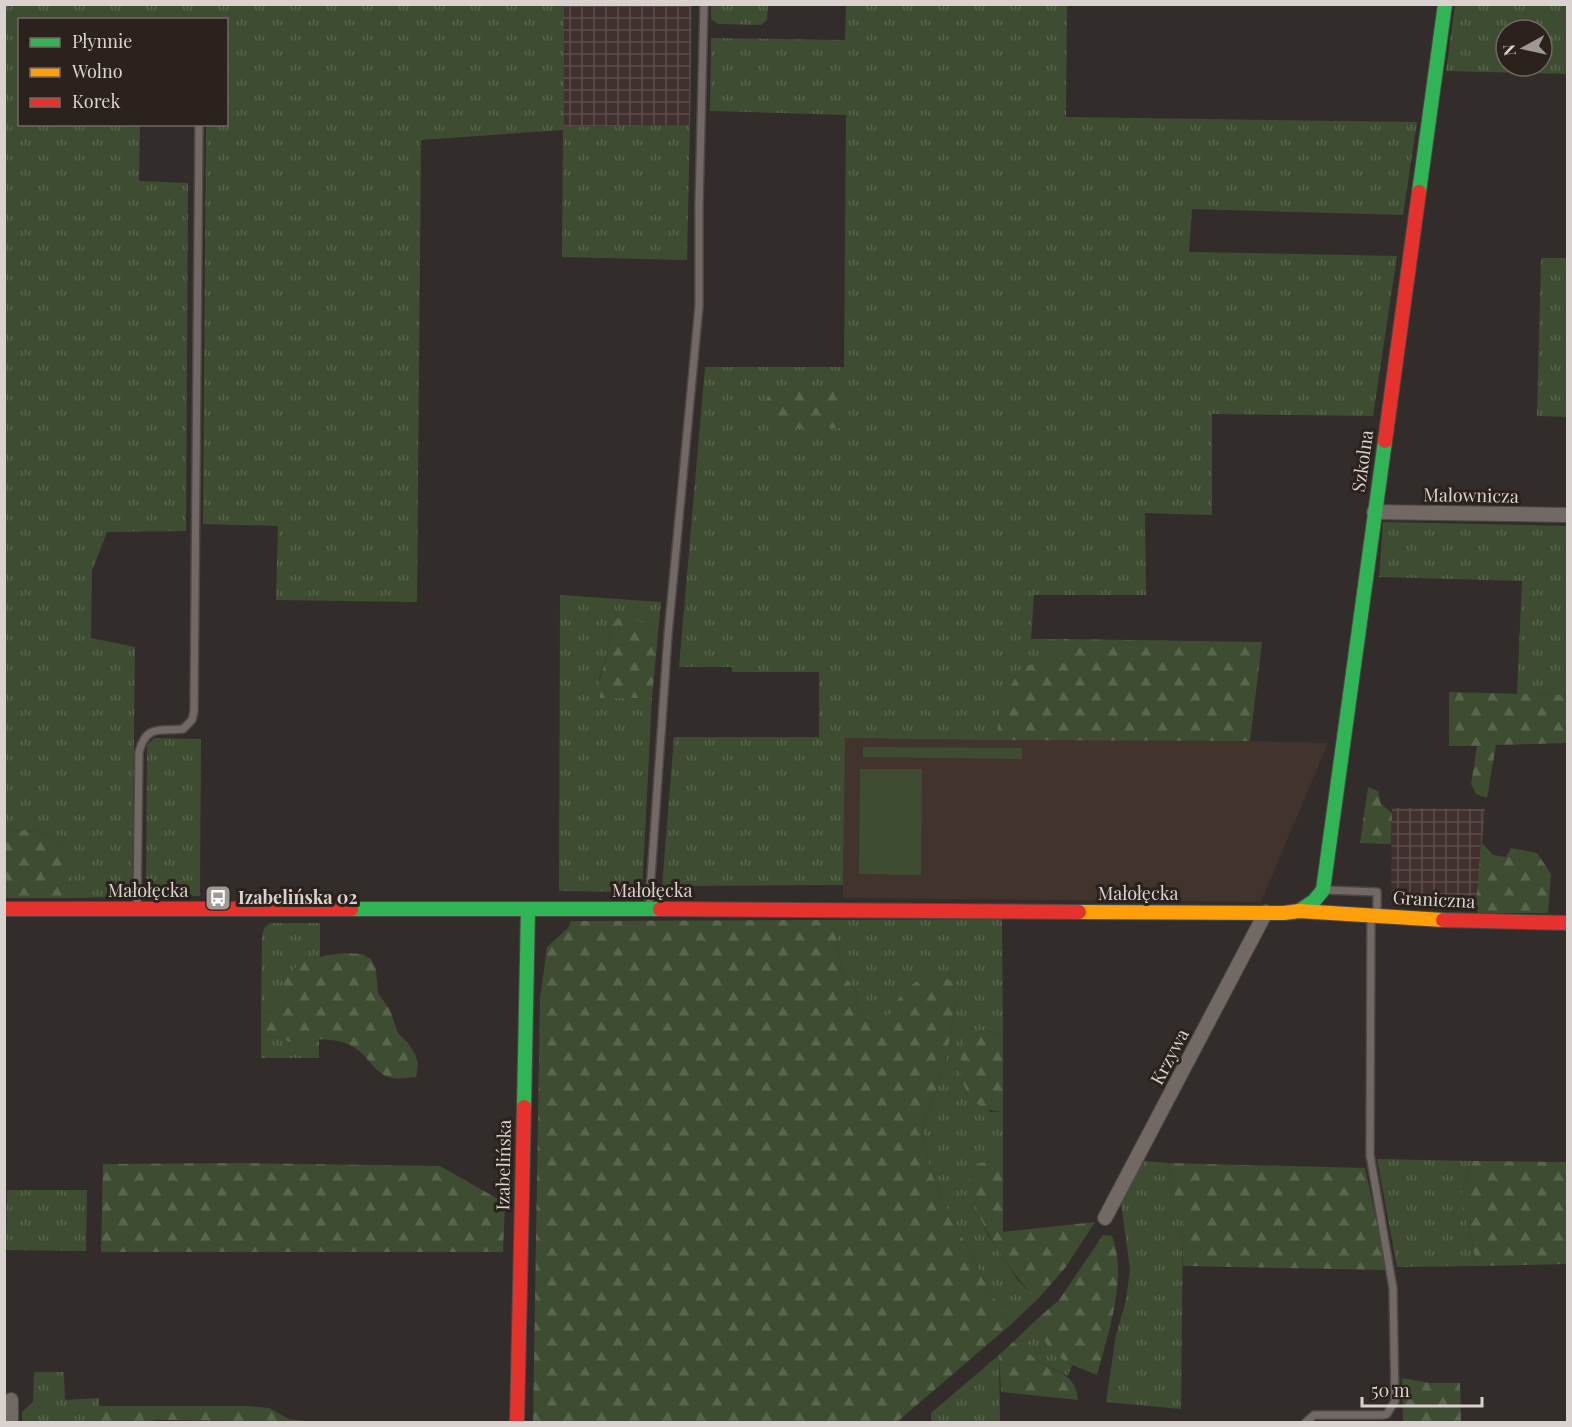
<svg xmlns="http://www.w3.org/2000/svg" width="1572" height="1427" viewBox="0 0 1572 1427" font-family="'Playfair Display',serif">
<style>
.built{fill:#42332c}
.industrial{fill:url(#industrial-grid)}
.grass{fill:url(#grass-tufts);fill-rule:evenodd}
.forest{fill:url(#forest-firs)}
.pitch{fill:#3e4d31}
.lines{fill:none;stroke-linecap:round;stroke-linejoin:round}
.lane-casing{stroke:#4c4845;stroke-width:10}
.street-casing{stroke:#4c4845;stroke-width:16}
.fast-casing{stroke:#4c4845;stroke-width:16}
.slow-casing{stroke:#4c4845;stroke-width:16}
.jam-casing{stroke:#4c4845;stroke-width:16}
.lane{stroke:#726965;stroke-width:7}
.street{stroke:#726965;stroke-width:14}
.fast{stroke:#30b455;stroke-width:14}
.slow{stroke:#ff9f0a;stroke-width:14}
.jam{stroke:#e5322d;stroke-width:14}
.labels{text-anchor:middle;stroke-width:6;stroke-linejoin:round;paint-order:stroke}
.street-label{font-size:18px;fill:#d9d2cf;stroke:#2c221d}
.poi-label{font-size:18px;font-weight:bold;fill:#d9d2cf;stroke:#2c221d;text-anchor:start}
</style>
<defs>
<pattern id="industrial-grid" width="8" height="8" patternUnits="userSpaceOnUse" patternTransform="scale(1.5)"><rect width="8" height="8" fill="#42302f"/><path d="M0 4h8M4 0v8" fill="none" stroke="#5d4d4c"/></pattern>
<pattern id="grass-tufts" width="24" height="20" patternUnits="userSpaceOnUse" patternTransform="scale(1.5)"><rect width="24" height="20" fill="#3e4d31"/><path d="M3 7l-1-3M5 7V3M7 7l1-3M15 17l-1-3M17 17v-4M19 17l1-3" fill="none" stroke="#59664e"/></pattern>
<pattern id="forest-firs" width="22" height="20" patternUnits="userSpaceOnUse" patternTransform="scale(1.5)"><rect width="22" height="20" fill="#3e4d31"/><path d="M5 1l3.5 6h-7zM16 11l3.5 6h-7z" fill="#59664e"/></pattern>
</defs>
<rect width="100%" height="100%" fill="#322d2a"/>
<polygon class="built" points="844,738 1250,741 1328,743 1261,902 843,898"/>
<g class="industrial">
<polygon points="564,5 692,5 690,125 564,127"/>
<polygon points="1392,808 1485,809 1476,906 1391,904"/>
</g>
<g class="grass">
<path d="M5,5h559v122l126,-2 -3,135 -125,-3 1,-127 -142,10 -4,462 -141,-2 2,-74 -75,-2 3,-399 20,-1v-104h-206v104l120,1 -1,56 49,2 -2,348 -79,1 -15,39 -1,67 44,9 -3,250 -61,1c0,-20 2,-36 -11,-53 -5,-7 -10,-12 -18,-13 -12,-3 -25,-1 -37,-2z"/>
<polygon points="711,5 768,5 767,20 761,25 718,24 711,19"/>
<polygon points="846,5 1067,5 1066,117 1417,122 1403,215 1192,209 1189,252 1397,256 1373,416 1212,414 1212,515 1145,513 1146,595 1034,595 1031,639 1064,639 1064,663 998,721 997,740 845,738 843,885 662,886 674,737 819,737 819,672 732,672 732,667 679,667 705,367 844,367 846,115 710,111 711,38 845,40"/>
<path d="M1455,5h112v69l-121,-3zM1506,30h36v36h-36z"/>
<polygon points="1541,258 1567,258 1567,417 1537,416"/>
<polygon points="1383,522 1567,526 1567,695 1517,694 1522,581 1379,577"/>
<polygon points="560,595 661,602 658,634 646,624 610,627 607,655 599,679 601,698 652,698 642,892 559,891"/>
<polygon points="154,738 201,739 200,896 146,897 147,745"/>
<polygon points="1002,919 1003,1035 986,1030 961,1072 966,1090 991,1112 1003,1111 1003,1159 974,1164 969,1176 970,1191 987,1233 1017,1279 1037,1300 1009,1326 941,1198 929,1167 922,1129 946,1061 956,1000 885,1022 882,1026 864,1018 856,1004 857,993 842,973 836,932 829,920"/>
<path d="M271,923h49v35c-16,0 -30,12 -36,26 -7,16 1,28 -23,29l1,-78 3,-8z"/>
<polygon points="261,1035 274,1036 298,1045 319,1045 319,1058 261,1058"/>
<polygon points="1377,1159 1473,1161 1462,1190 1461,1204 1472,1241 1476,1266 1397,1267"/>
<polygon points="1143,1161 1168,1163 1174,1201 1183,1213 1181,1409 1106,1402 1116,1335 1126,1300 1130,1269 1121,1203"/>
<polygon points="7,1190 87,1190 86,1251 6,1250"/>
<path d="M1035,1321c10,19 16,35 37,44l-4,11 -28,-14 -27,-20z"/>
<polygon points="999,1355 1000,1422 931,1422 931,1413"/>
<polygon points="34,1372 64,1372 65,1400 99,1398 99,1422 22,1422 22,1412 33,1402"/>
</g>
<g class="forest">
<path d="M784,388l60,4v36h-73c-7,-14 -8,-23 0,-36z"/>
<path d="M619,617c17,0 27,6 39,17l-6,64h-52l-2,-13 9,-30 3,-28z"/>
<path d="M1064,639l198,3 -12,99 -253,-1c1,-36 8,-46 27,-75l40,-2z"/>
<polygon points="1449,692 1567,695 1567,743 1496,745 1487,798 1476,794 1471,784 1477,746 1449,746"/>
<polygon points="1368,787 1378,791 1381,804 1392,813 1391,844 1360,843"/>
<path d="M5,830c12,1 25,-1 37,2 8,1 13,6 18,13 14,19 11,31 11,53h-66z"/>
<polygon points="1481,842 1493,855 1506,857 1511,848 1537,853 1551,874 1548,913 1478,913 1476,906"/>
<path d="M829,920l7,12 6,41 15,20 -1,11 8,14 18,8c5,-5 7,-11 10,-17 13,-23 37,-44 62,-26l2,17 -10,61 -24,68 7,38 12,31 68,128 -112,96h-364l7,-424 7,-51 21,-19 3,-7z"/>
<path d="M346,953l16,1 9,5 5,10 2,24 12,17 8,23 10,10 7,11 3,10 -2,13c-7,1 -16,2 -24,1 -15,-3 -22,-18 -33,-27 -11,-10 -25,-11 -40,-12v6h-21l-24,-9 -13,-1v-22c24,-1 16,-14 23,-30 3,-7 9,-14 15,-18 12,-9 32,-10 47,-12z"/>
<path d="M979,1030h7l17,5v76c-37,3 -50,-39 -38,-69 3,-6 9,-9 14,-12z"/>
<path d="M1003,1159v73l92,-10 -30,46 -28,32c-26,-28 -46,-57 -61,-92 -4,-10 -9,-20 -7,-31 0,-4 3,-9 4,-13z"/>
<polygon points="1473,1161 1566,1162 1567,1264 1476,1266 1472,1241 1461,1204 1462,1190"/>
<polygon points="245,1163 440,1166 505,1203 503,1252 101,1252 103,1164"/>
<polygon points="1168,1163 1365,1168 1387,1270 1183,1266 1183,1213 1174,1201"/>
<path d="M1103,1235l9,1c16,41 -4,98 -15,139l-32,-13 -16,-13 -14,-28 24,-21z"/>
<path d="M1013,1342c9,6 18,14 27,20 18,11 36,12 38,38l-77,-8 -2,-37z"/>
<polygon points="1402,1378 1430,1383 1460,1383 1461,1422 1403,1422"/>
<polygon points="99,1406 247,1406 269,1408 289,1419 313,1422 156,1420 147,1422 99,1422"/>
</g>
<g class="pitch">
<polygon points="863,747 1022,748 1022,759 863,757"/>
<polygon points="860,769 922,769 921,875 859,874"/>
</g>
<g class="lines">
<g class="lane-casing">
<g id="lane">
<polyline points="1325,890 1377,892 1377,915"/>
<path d="M137,906l2,-154c8,-29 21,-20 44,-23l9,-9 2,-9 5,-587"/>
<polyline points="649,906 668,635 699,306 699,205 704,4"/>
<polyline points="1306,1422 1314,1415 1383,1415 1387,1414 1395,1401 1393,1288 1370,1155 1371,918"/>
</g>
</g>
<g class="street-casing">
<g id="street">
<polyline points="1374,512 1568,515"/>
<polyline points="1105,1218 1266,912"/>
<polyline points="11,1422 11,1400"/>
</g>
</g>
<g class="fast-casing">
<g id="fast">
<polyline points="1419,192 1445,4"/>
<polyline points="351,909 660,909"/>
<polyline points="1299,911 1314,901 1323,890 1385,441"/>
<polyline points="524,1107 528,909"/>
</g>
</g>
<g class="slow-casing">
<polyline id="slow" points="1079,912 1284,913 1299,911 1443,920"/>
</g>
<g class="jam-casing">
<g id="jam">
<polyline points="1385,441 1419,192"/>
<polyline points="4,909 351,909"/>
<polyline points="660,909 1079,912"/>
<polyline points="1443,920 1568,923"/>
<polyline points="517,1422 524,1107"/>
</g>
</g>
<use href="#lane" class="lane"/>
<use href="#street" class="street"/>
<use href="#fast" class="fast"/>
<use href="#slow" class="slow"/>
<use href="#jam" class="jam"/>
</g>
<defs>
<g id="bus-square" transform="scale(1.35)"><rect x="-9" y="-9" width="18" height="18" rx="4" fill="#9f9895" stroke="#2c221d"/><path d="M-5-6H5V4H4V6H2V4H-2V6H-4V4H-5ZM-3.5-4V0h7V-4ZM-3.5 1.2v1.5H-2V1.2ZM2 1.2v1.5H3.5V1.2Z" fill="#fff"/></g>
</defs>
<g fill-rule="evenodd">
<use href="#bus-square" x="218" y="898"/>
</g>
<g class="labels">
<g class="street-label">
<text transform="translate(1363 461) rotate(-82)" y="6">Szkolna</text>
<text transform="translate(1471 496) rotate(1)" y="6">Malownicza</text>
<text x="148" y="897">Małołęcka</text>
<text x="652" y="897">Małołęcka</text>
<text x="1138" y="900">Małołęcka</text>
<text transform="translate(1434 900) rotate(3)" y="6">Graniczna</text>
<text transform="translate(1170 1057) rotate(-62)" y="6">Krzywa</text>
<text transform="translate(504 1165) rotate(-89)" y="6">Izabelińska</text>
</g>
<g class="poi-label">
<text x="238" y="904">Izabelińska 02</text>
</g>
</g>
<rect width="1572" height="1427" fill="none" stroke="#d9d2cf" stroke-width="12"/>
<rect x="18" y="18" width="210" height="108" fill="#2c221d" stroke="#716864" stroke-width="1.5"/>
<rect x="30" y="38" width="30" height="9" fill="#30b455" stroke="#716864" stroke-width="1.5"/>
<text x="72" y="48" font-size="18" fill="#d9d2cf">Płynnie</text>
<rect x="30" y="68" width="30" height="9" fill="#ff9f0a" stroke="#716864" stroke-width="1.5"/>
<text x="72" y="78" font-size="18" fill="#d9d2cf">Wolno</text>
<rect x="30" y="98" width="30" height="9" fill="#e5322d" stroke="#716864" stroke-width="1.5"/>
<text x="72" y="108" font-size="18" fill="#d9d2cf">Korek</text>
<g transform="translate(1524 48) rotate(262)"><circle r="28" fill="#2c221d" stroke="#716864" stroke-width="1.5"/>
<path d="M0-4.5L10 22L0 15L-10 22Z" fill="#9f9895"/>
<text y="-9" font-size="16" font-weight="bold" text-anchor="middle" fill="#d9d2cf">N</text>
</g>
<path d="M1362 1397v9h120v-9" fill="none" stroke="#d9d2cf" stroke-width="3"/>
<text x="1371" y="1397" font-size="18" fill="#d9d2cf" stroke="#2c221d" stroke-width="4.5" paint-order="stroke">50 m</text>
</svg>
